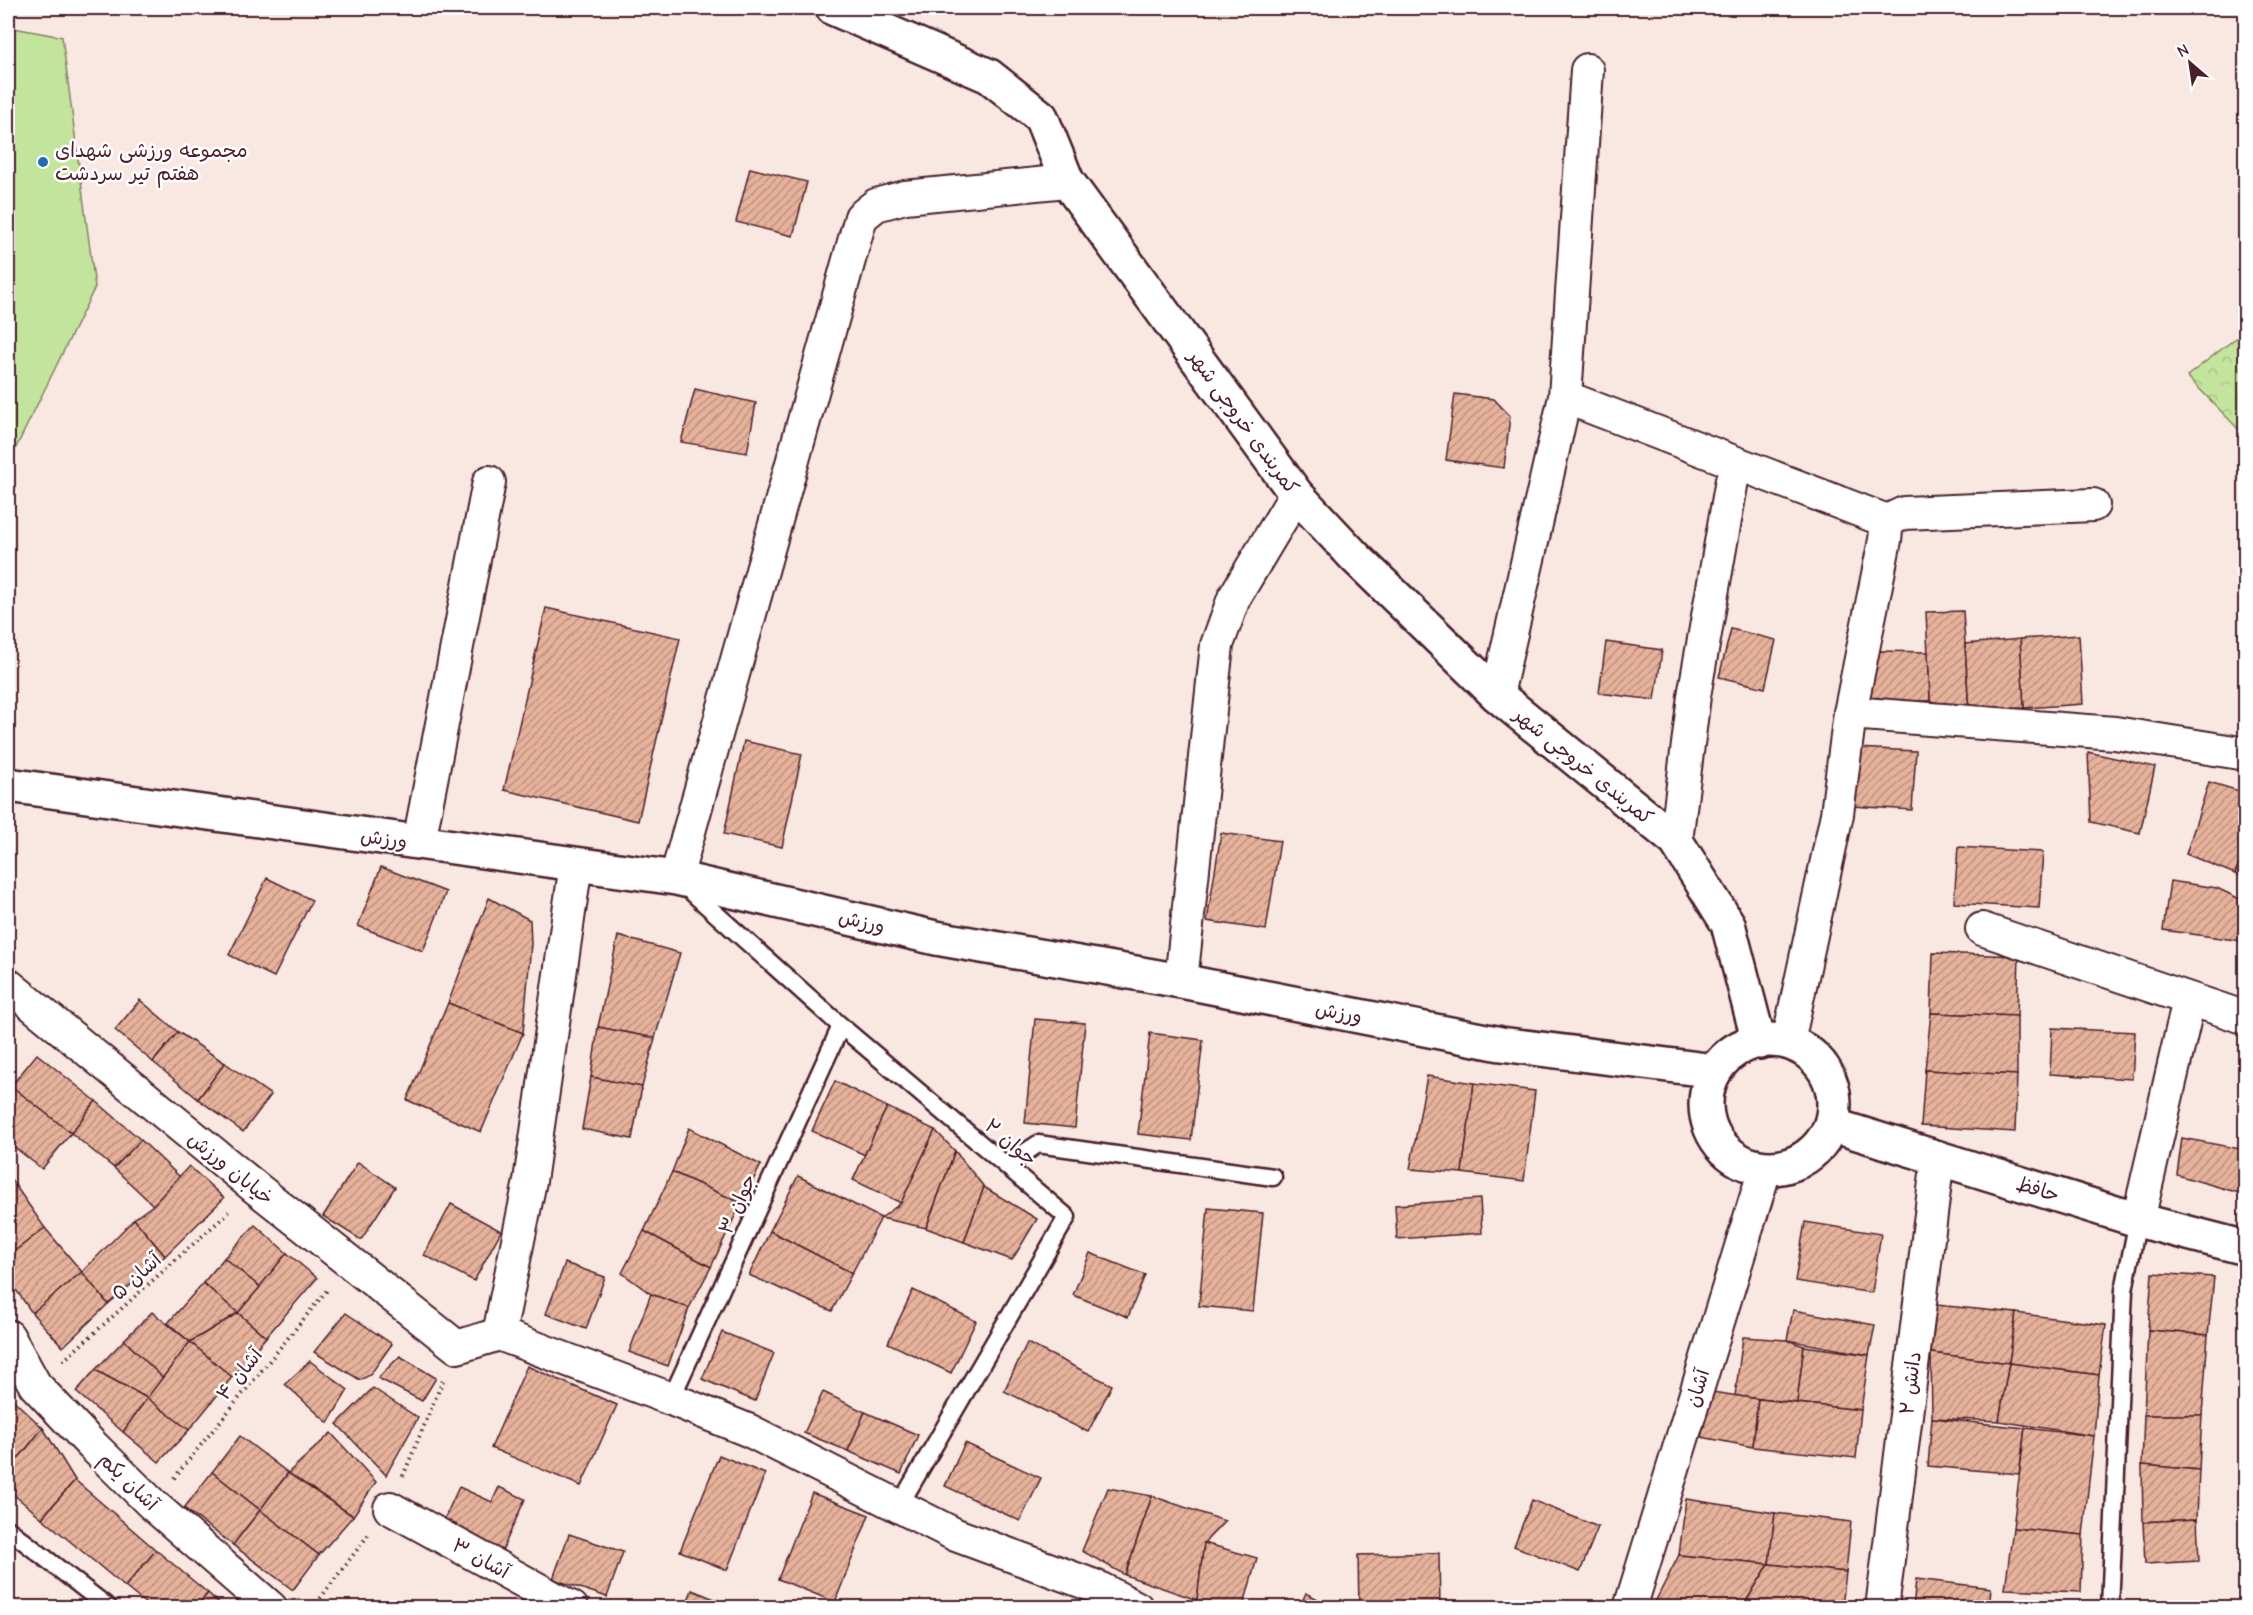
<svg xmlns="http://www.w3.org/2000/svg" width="2253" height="1615" viewBox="0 0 2253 1615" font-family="'Comic Neue','Playpen Sans Arabic',sans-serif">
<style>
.grass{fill:#c3e49c;stroke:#868264;stroke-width:1.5}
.forest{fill:url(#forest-crowns);stroke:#868264;stroke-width:1.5}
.building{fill:url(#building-hatch);stroke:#4a1f2b;stroke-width:1.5}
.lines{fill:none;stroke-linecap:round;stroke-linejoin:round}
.service-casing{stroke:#4a1f2b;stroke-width:21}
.minor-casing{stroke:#4a1f2b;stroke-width:36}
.tertiary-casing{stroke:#4a1f2b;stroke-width:38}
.secondary-casing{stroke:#4a1f2b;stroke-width:38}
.path{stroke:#4a1f2b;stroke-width:4;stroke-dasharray:1.5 4.5;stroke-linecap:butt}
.service{stroke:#fff;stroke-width:16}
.minor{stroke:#fff;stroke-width:32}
.tertiary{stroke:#fff;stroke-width:33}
.secondary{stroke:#fff;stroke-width:33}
.poi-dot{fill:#1f6fb2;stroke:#fff;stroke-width:2}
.labels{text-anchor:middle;stroke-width:5;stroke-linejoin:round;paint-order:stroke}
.poi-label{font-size:20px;fill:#4a1f2b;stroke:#fff;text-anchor:start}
.street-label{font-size:20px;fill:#4a1f2b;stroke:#fff}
</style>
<defs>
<pattern id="forest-crowns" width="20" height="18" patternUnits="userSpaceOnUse" patternTransform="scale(1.5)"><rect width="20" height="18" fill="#c3e49c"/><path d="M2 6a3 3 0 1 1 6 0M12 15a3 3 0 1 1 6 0" fill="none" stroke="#a9c387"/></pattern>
<pattern id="building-hatch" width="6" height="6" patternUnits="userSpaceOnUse" patternTransform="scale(1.5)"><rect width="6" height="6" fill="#e7b29b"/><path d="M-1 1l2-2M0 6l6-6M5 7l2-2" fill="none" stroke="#bd907f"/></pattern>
</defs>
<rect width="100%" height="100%" fill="#f8e8e1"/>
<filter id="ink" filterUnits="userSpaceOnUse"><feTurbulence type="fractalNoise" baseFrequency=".0167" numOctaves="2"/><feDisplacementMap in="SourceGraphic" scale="12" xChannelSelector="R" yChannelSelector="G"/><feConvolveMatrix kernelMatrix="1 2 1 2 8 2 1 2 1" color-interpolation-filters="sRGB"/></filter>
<g filter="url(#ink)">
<polygon class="grass" points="8,27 62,37 95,287 8,464"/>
<polygon class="forest" points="2245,331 2245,436 2187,376"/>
<g class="building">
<polygon points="750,168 807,182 793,236 736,222"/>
<polygon points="695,389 756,403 747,453 681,442"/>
<polygon points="1455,394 1494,399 1510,416 1504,468 1446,460"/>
<polygon points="546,608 680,638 638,821 504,790"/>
<polygon points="1963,611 1969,711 1930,701 1926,612"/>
<polygon points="1731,629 1776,640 1765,688 1719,677"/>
<polygon points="2079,635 2083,704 2024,708 2020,639"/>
<polygon points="2020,639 2024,708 1969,711 1965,644"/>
<polygon points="1606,642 1662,650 1655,700 1599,693"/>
<polygon points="1879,651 1928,652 1930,701 1867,700"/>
<polygon points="744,741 802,754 782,847 724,834"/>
<polygon points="1856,748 1916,751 1912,810 1852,806"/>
<polygon points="2088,752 2155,767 2140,833 2091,822"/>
<polygon points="2209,782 2246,793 2246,845 2235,874 2186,854"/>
<polygon points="1221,833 1280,841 1266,930 1207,921"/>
<polygon points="2246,845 2246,877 2235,874"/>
<polygon points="1958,847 2043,852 2039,908 1954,903"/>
<polygon points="381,867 446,892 423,951 358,926"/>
<polygon points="267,878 312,900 274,977 229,955"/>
<polygon points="2170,881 2217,888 2246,902 2246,935 2242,941 2163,930"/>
<polygon points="489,898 530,920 531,944 523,1033 448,1003"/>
<polygon points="618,936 680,953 655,1038 598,1027"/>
<polygon points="1933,953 2019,956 2017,1016 1931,1013"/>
<polygon points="140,1000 178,1032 153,1062 115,1030"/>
<polygon points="448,1003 523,1033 481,1132 407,1100"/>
<polygon points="1931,1013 2017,1016 2017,1075 1925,1070"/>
<polygon points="1035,1019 1085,1023 1075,1128 1025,1123"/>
<polygon points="598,1027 655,1038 642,1087 591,1077"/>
<polygon points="2052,1028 2135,1032 2132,1079 2050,1074"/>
<polygon points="178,1032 225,1063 198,1099 153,1062"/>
<polygon points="1150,1033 1203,1040 1191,1140 1138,1134"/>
<polygon points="37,1054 96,1101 71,1133 11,1086"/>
<polygon points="225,1063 271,1095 243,1132 198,1099"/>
<polygon points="1925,1070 2017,1075 2015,1132 1921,1126"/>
<polygon points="1427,1076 1474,1083 1462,1173 1410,1169"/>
<polygon points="591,1077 642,1087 632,1139 582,1129"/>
<polygon points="835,1081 887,1107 865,1155 812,1131"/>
<polygon points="1474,1083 1535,1091 1524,1181 1462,1173"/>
<polygon points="11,1086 71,1133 42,1169 8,1142 8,1089"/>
<polygon points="96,1101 141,1140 114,1168 71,1133"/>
<polygon points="887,1107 935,1130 901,1203 853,1180"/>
<polygon points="689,1128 761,1165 741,1203 672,1172"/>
<polygon points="935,1130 955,1151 926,1228 881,1218 901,1203"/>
<polygon points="2182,1138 2246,1150 2246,1195 2177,1175"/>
<polygon points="141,1140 180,1177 153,1205 114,1168"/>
<polygon points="955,1151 984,1187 964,1242 926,1228"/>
<polygon points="358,1162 395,1187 361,1240 323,1216"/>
<polygon points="189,1166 224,1198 165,1256 134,1219 153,1205"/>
<polygon points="672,1172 741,1203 711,1267 644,1231"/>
<polygon points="8,1175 45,1228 8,1256"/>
<polygon points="798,1176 881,1218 852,1273 770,1231"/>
<polygon points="984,1187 1037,1219 1012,1260 964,1242"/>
<polygon points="1480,1199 1482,1233 1397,1239 1395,1205"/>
<polygon points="451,1204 501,1231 474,1281 424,1255"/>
<polygon points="1208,1208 1263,1213 1253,1311 1199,1306"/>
<polygon points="134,1219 165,1256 108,1304 82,1272"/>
<polygon points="1805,1222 1881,1234 1872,1293 1795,1281"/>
<polygon points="255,1225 287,1253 260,1287 224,1258"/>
<polygon points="45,1228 82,1272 32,1313 8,1278 8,1256"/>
<polygon points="644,1231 711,1267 689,1308 651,1294 622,1273"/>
<polygon points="770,1231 852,1273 832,1311 749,1275"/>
<polygon points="287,1253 317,1278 266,1337 238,1313"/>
<polygon points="1090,1253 1145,1275 1128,1317 1073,1295"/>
<polygon points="224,1258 260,1287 238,1313 203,1283"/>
<polygon points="565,1263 605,1277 586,1329 546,1314"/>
<polygon points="82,1272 108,1304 63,1347 32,1313"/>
<polygon points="2152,1273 2214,1277 2208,1335 2148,1330"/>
<polygon points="203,1283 238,1313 190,1342 168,1323"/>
<polygon points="913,1290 976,1321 951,1373 888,1343"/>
<polygon points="651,1294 689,1308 668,1366 629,1352"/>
<polygon points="1936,1305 2016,1313 2009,1363 1931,1353"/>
<polygon points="1793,1310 1875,1325 1869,1355 1787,1340"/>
<polygon points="152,1312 190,1342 163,1378 124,1340"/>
<polygon points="238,1313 266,1337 232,1377 190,1342"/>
<polygon points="346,1313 392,1344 370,1375 360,1380 314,1352"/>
<polygon points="2016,1313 2106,1325 2099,1375 2009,1363"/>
<polygon points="2148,1330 2208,1335 2202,1415 2144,1415"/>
<polygon points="722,1332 774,1353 755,1401 702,1379"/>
<polygon points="1743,1337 1787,1340 1804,1346 1797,1403 1735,1396"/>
<polygon points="124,1340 163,1378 147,1398 95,1370"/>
<polygon points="190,1342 232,1377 189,1430 147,1398"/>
<polygon points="1027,1343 1112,1385 1088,1432 1004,1391"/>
<polygon points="1804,1346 1869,1355 1861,1410 1797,1403"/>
<polygon points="1931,1353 2009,1363 1999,1421 1932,1418"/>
<polygon points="400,1356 436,1378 422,1401 378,1378"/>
<polygon points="310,1361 348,1390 328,1423 285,1384"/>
<polygon points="2009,1363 2099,1375 2094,1436 1999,1421"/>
<polygon points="527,1366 617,1405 581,1486 491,1448"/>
<polygon points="95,1370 147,1398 123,1432 76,1392"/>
<polygon points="373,1388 418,1418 386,1475 337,1424"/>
<polygon points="823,1392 865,1412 848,1451 804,1433"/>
<polygon points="1712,1392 1758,1399 1753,1447 1701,1437"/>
<polygon points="8,1395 43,1428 8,1471"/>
<polygon points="147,1398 189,1430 159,1462 123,1432"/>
<polygon points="1758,1399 1861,1410 1856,1458 1753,1447"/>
<polygon points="865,1412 918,1435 901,1474 848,1451"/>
<polygon points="2144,1415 2202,1415 2199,1470 2142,1465"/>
<polygon points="1932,1418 2025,1428 2019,1474 1928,1466"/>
<polygon points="43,1428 75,1480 42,1518 8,1490 8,1471"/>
<polygon points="2025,1428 2094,1436 2083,1535 2013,1528"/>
<polygon points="331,1433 376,1482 353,1516 288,1473"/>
<polygon points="240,1436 288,1473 260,1510 212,1472"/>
<polygon points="965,1443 1041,1478 1020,1521 945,1486"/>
<polygon points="719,1455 765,1474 727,1570 680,1551"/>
<polygon points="2142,1465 2199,1470 2197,1519 2143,1522"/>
<polygon points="212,1472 260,1510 233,1545 184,1508"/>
<polygon points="288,1473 353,1516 319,1555 260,1510"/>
<polygon points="75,1480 156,1550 125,1587 42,1518"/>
<polygon points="459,1487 492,1502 499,1487 525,1499 497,1562 437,1535"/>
<polygon points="1108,1488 1152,1496 1125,1575 1082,1551"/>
<polygon points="812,1493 869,1515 835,1602 778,1579"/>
<polygon points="1152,1496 1225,1521 1204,1543 1197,1600 1125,1575"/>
<polygon points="1686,1499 1775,1513 1769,1564 1679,1555"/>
<polygon points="1532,1500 1598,1527 1580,1572 1514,1546"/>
<polygon points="260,1510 319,1555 293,1590 233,1545"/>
<polygon points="1775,1513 1851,1522 1846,1572 1769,1564"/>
<polygon points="2197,1519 2199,1561 2145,1564 2143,1522"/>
<polygon points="2013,1528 2083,1535 2081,1592 2005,1589"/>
<polygon points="569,1534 623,1552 607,1597 553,1579"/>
<polygon points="1204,1543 1257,1558 1243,1608 1212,1608 1197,1600"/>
<polygon points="156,1550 208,1593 196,1608 151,1608 125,1587"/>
<polygon points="1439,1553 1440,1608 1359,1608 1358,1555"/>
<polygon points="1679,1555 1769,1564 1742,1608 1652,1608"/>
<polygon points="1769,1564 1846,1572 1842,1608 1742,1608"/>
<polygon points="1916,1579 1991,1588 1989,1608 1913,1608"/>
<polygon points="692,1590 737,1608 685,1608"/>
<polygon points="208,1593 225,1608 196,1608"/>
<polygon points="1306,1593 1335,1608 1299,1608"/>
</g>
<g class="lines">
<g class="service-casing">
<g id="service">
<polyline points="686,887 841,1026 1067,1217 899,1506"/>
<polyline points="1006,1165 1038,1144 1273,1177"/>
<polyline points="671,1399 841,1026"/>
<polyline points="8,1529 109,1608"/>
<polyline points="2110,1608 2124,1290 2138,1220"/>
</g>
</g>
<g class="minor-casing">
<g id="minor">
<polyline points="1565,397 1887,521"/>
<polyline points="1497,695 1565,397 1587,70"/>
<polyline points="1850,713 1885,540 1887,521 1904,513 2093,505"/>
<polyline points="1676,841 1694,696 1732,480"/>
<polyline points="419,842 489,482"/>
<polyline points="576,864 530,1181 499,1334 671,1399 750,1431 956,1535 1097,1587 1137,1608"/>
<polyline points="676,878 861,217 876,205 905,197 1067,181"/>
<polyline points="1982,929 2246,1018"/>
<polyline points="1181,981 1217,645 1234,598 1296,494"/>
<polyline points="8,985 256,1188 457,1347 499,1334"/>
<polyline points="1788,1042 1837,814 1850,713 2115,733 2246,754"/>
<polyline points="2138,1220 2189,1000"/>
<polyline points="8,1336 35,1385 92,1445 152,1504 271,1608"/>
<polyline points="390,1508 572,1608"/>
<polyline points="1630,1608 1765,1169"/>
<polyline points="1882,1608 1938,1158"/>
</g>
</g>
<g class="tertiary-casing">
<g id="tertiary">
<polyline points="833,8 989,76 1041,117 1067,181 1296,494 1355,557 1497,695 1676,841 1728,924 1759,1042"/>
<polyline points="8,785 676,878 936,938 1181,981 1501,1044 1715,1071"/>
<circle cx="1770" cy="1104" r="64"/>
</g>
</g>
<g class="secondary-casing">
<polyline id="secondary" points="1832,1125 2138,1220 2246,1248"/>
</g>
<g class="path">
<polyline points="63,1361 229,1212"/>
<polyline points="403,1476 444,1378"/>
<polyline points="174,1478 328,1289"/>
<polyline points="313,1608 369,1534"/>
</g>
<use href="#service" class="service"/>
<use href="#minor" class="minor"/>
<use href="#tertiary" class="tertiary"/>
<use href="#secondary" class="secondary"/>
</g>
</g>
<circle class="poi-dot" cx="43" cy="162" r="6"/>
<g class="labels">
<g class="poi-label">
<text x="55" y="157">مجموعه ورزشی شهدای<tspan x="55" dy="23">هفتم تیر سردشت</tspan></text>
</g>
<g class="street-label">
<text transform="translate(1244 422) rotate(54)" y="7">کمربندی خروجی شهر</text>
<text transform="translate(1584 766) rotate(39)" y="7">کمربندی خروجی شهر</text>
<text transform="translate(384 838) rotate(8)" y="7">ورزش</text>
<text transform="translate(862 921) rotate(13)" y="7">ورزش</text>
<text transform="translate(1339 1012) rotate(11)" y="7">ورزش</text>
<text transform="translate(1011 1142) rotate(40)" y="7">جوان ۲</text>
<text transform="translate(231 1168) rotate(39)" y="7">خیابان ورزش</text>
<text transform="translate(2038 1189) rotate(17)" y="7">حافظ</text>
<text transform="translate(737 1204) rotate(-66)" y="7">جوان ۳</text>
<text transform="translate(136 1276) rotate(-42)" y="7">آشان ۵</text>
<text transform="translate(239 1374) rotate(-51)" y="7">آشان ۴</text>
<text transform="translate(1910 1383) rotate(-83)" y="7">دانش ۲</text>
<text transform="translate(1697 1388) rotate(-73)" y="7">آشان</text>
<text transform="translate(129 1481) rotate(44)" y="7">آشان یکم</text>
<text transform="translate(481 1558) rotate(29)" y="7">آشان ۳</text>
</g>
</g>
<rect width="2253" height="1615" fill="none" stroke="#fff" stroke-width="30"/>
<rect x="15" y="15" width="2223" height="1585" fill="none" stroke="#4a1f2b" stroke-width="2" filter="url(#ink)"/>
<g transform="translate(2190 63) rotate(331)" stroke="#ffffff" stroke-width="4.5" paint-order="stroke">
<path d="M0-4.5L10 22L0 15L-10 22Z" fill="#4a1f2b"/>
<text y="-9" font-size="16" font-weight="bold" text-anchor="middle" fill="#4a1f2b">N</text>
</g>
</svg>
